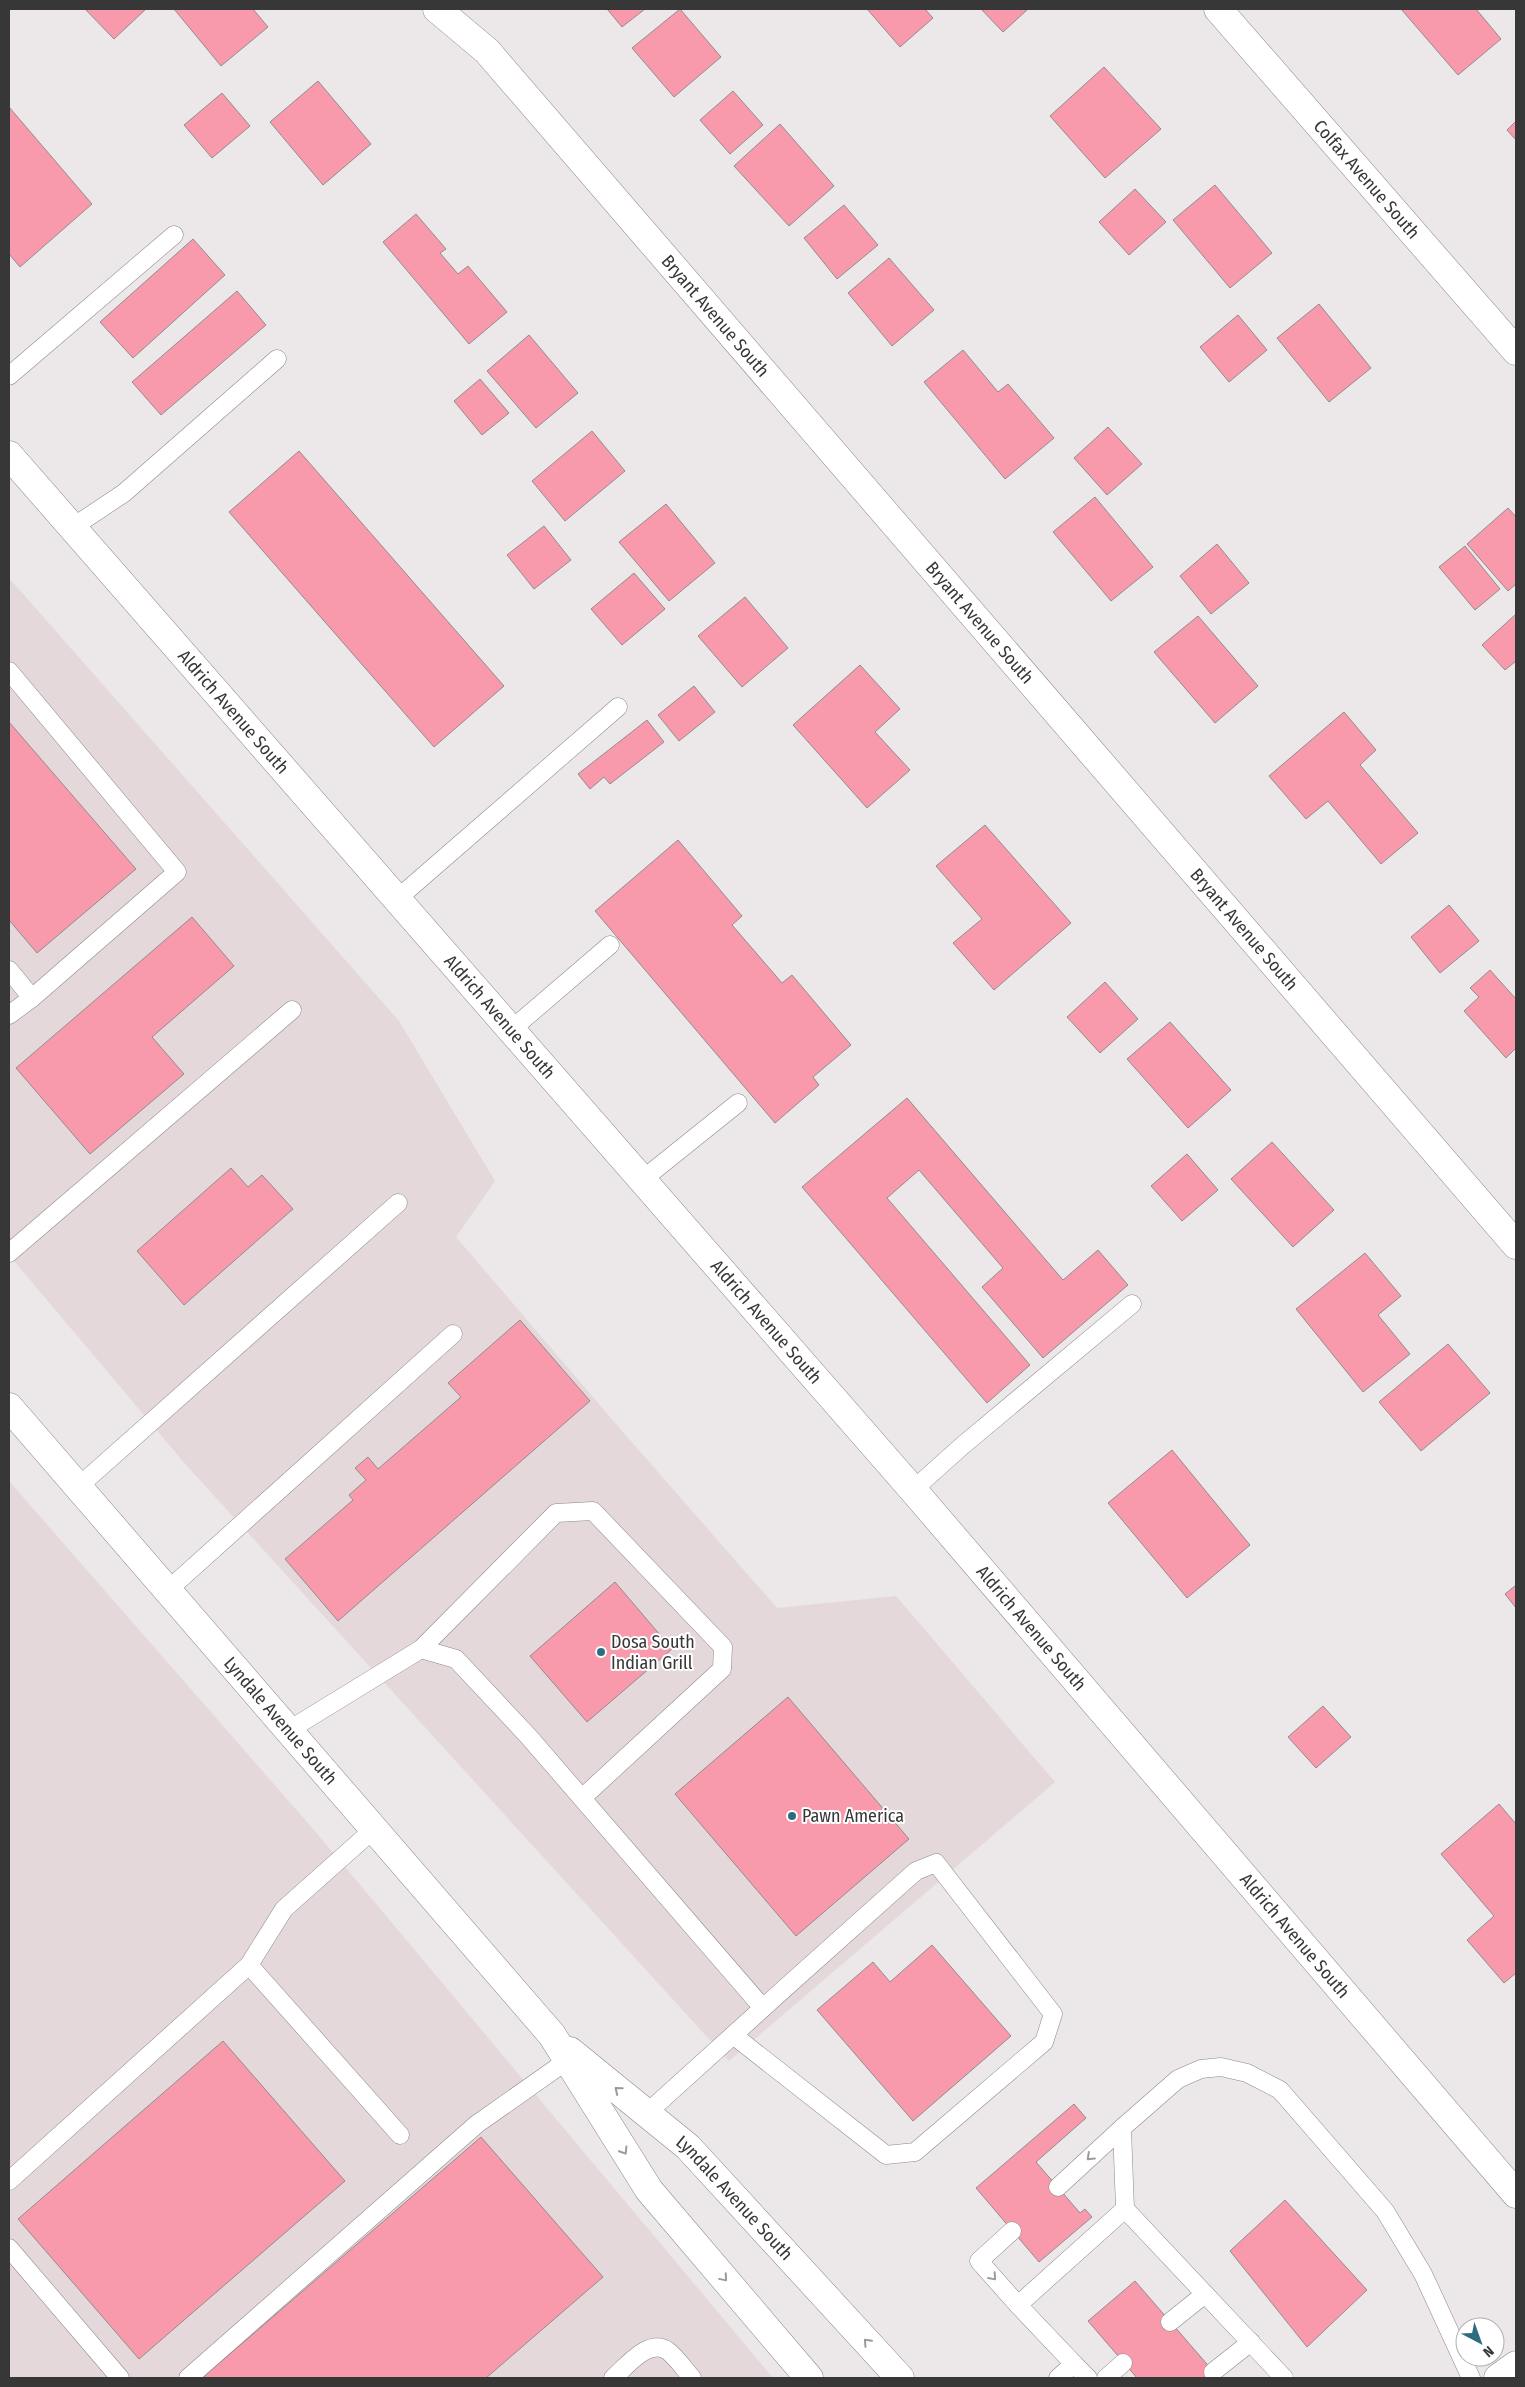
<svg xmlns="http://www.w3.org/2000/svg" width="1525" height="2387" viewBox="0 0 1525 2387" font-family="'Fira Sans Condensed',sans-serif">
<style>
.built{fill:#e4d8da}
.building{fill:#f899ac;stroke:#918d8d}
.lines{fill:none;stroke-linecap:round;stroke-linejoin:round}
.lane-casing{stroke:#8c8889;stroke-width:19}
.street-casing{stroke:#8c8889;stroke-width:29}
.secondary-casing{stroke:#8c8889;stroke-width:29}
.lane{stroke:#fff;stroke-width:18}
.street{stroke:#fff;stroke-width:28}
.secondary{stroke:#fff;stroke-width:28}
.oneway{stroke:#9c9b9b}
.poi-dot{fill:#2e6c82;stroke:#fff;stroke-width:2}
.labels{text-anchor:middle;stroke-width:4;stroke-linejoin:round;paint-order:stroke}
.street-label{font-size:18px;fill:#383737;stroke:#fff}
.poi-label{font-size:18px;fill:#383737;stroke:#fff;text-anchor:start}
</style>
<rect width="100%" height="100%" fill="#ece7e8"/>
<g class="built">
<polygon points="9,578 399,1021 495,1181 456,1237 622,1431 777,1608 896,1596 1055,1782 729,2061 187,1466 9,1255"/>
<polygon points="9,1481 320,1837 773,2378 9,2378"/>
</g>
<g class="building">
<polygon points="85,9 146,9 114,39"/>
<polygon points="174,9 253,9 268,27 221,66"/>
<polygon points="607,9 645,9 622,27"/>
<polygon points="680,9 721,57 674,97 632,48"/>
<polygon points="867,9 925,9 933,18 900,47"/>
<polygon points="981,9 1028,9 1003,32"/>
<polygon points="1401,9 1476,9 1501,39 1458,75"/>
<polygon points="1104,67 1161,129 1105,178 1050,116"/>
<polygon points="318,81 371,144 323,185 270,122"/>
<polygon points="733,91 763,125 730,154 700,120"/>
<polygon points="222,93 250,126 212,158 184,125"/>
<polygon points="9,107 92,204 20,267 9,254"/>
<polygon points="1516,121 1516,140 1507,130"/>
<polygon points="780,124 834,186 789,226 734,166"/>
<polygon points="1215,185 1272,253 1230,288 1173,220"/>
<polygon points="1135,189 1166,222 1129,255 1099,222"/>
<polygon points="844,205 878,245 837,279 804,238"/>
<polygon points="416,214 446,249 440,253 458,274 468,266 507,312 469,344 383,242"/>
<polygon points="193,239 225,275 133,358 100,322"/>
<polygon points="889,258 934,310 892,346 848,293"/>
<polygon points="237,291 266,325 161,415 132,382"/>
<polygon points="1319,304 1371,368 1329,402 1277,338"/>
<polygon points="1238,315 1267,350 1229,382 1200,347"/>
<polygon points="529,335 578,393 536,428 487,371"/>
<polygon points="963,350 998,392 1008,384 1054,438 1005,479 924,382"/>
<polygon points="480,379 509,413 482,435 454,401"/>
<polygon points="1108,427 1142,464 1107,495 1074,458"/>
<polygon points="592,431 625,471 565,521 532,481"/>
<polygon points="299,451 504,686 434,747 229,512"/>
<polygon points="1095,497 1153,567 1111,601 1053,532"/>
<polygon points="666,504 715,563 669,601 619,542"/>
<polygon points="1508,508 1516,517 1516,584 1508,591 1467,544"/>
<polygon points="544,526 571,560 534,589 507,555"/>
<polygon points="1217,544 1249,583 1211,614 1180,576"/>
<polygon points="1465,546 1500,589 1475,610 1439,567"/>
<polygon points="634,573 665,609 622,645 591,609"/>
<polygon points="745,597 788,648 742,687 698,636"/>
<polygon points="1516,614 1516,661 1505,670 1482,645"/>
<polygon points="1198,616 1258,686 1215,723 1154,652"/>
<polygon points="860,665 900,709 875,732 910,770 867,808 793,725"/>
<polygon points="694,686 715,712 679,741 658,715"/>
<polygon points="1344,712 1376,750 1360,765 1418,833 1381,864 1328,801 1306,819 1269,776"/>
<polygon points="647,720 664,742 610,784 604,777 590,789 578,774"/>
<polygon points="9,722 136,869 37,953 9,920"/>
<polygon points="985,825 1071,923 994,990 953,943 982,919 936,866"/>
<polygon points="678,840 742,916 732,925 782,983 792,975 851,1045 813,1077 819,1085 775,1123 595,911"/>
<polygon points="1449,905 1479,941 1440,973 1411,937"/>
<polygon points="192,917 234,966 152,1037 184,1074 90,1154 16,1068"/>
<polygon points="1490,970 1516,999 1516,1048 1506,1058 1464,1011 1479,997 1470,988"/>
<polygon points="1105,982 1138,1019 1100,1053 1067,1017"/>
<polygon points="1170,1022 1231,1090 1188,1128 1127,1059"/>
<polygon points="907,1098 1063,1280 1098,1250 1128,1285 1043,1358 982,1287 1003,1268 919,1170 887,1198 1030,1365 987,1403 802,1187"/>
<polygon points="1272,1142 1334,1210 1293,1247 1231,1179"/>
<polygon points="1187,1154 1218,1190 1182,1221 1151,1186"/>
<polygon points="231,1168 248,1187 262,1175 293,1209 184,1305 137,1251"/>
<polygon points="1365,1253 1401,1296 1378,1315 1410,1354 1363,1392 1296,1309"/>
<polygon points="520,1320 590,1401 338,1621 285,1559 353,1500 349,1495 366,1480 355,1468 368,1457 378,1469 461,1397 448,1383"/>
<polygon points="1448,1344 1490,1393 1421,1451 1379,1402"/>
<polygon points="1172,1450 1250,1545 1187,1598 1108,1503"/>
<polygon points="615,1582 672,1649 587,1722 530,1656"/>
<polygon points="1516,1585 1516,1608 1505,1594"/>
<polygon points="788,1697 909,1839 796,1936 675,1794"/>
<polygon points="1323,1706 1351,1737 1316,1768 1288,1737"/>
<polygon points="1499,1804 1516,1824 1516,1973 1504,1983 1467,1940 1494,1916 1441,1854"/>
<polygon points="932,1945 1011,2036 913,2121 817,2010 873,1962 890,1982"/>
<polygon points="223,2041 345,2181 139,2359 18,2219"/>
<polygon points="1074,2104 1086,2118 1036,2162 1080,2213 1085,2209 1092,2217 1039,2262 976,2188"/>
<polygon points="481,2137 603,2277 486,2378 202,2378"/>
<polygon points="1285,2200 1367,2290 1307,2347 1230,2251"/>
<polygon points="1135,2281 1219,2378 1137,2378 1088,2321"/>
</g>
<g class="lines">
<g class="lane-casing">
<g id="lane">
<polyline points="9,376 174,235"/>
<polyline points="73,527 124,493 277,359"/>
<polyline points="9,671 177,872 32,998 9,1015"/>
<polyline points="397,899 618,707"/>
<polyline points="9,970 32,998"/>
<polyline points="512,1029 610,945"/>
<polyline points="642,1180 738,1103"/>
<polyline points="9,1253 292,1010"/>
<polyline points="78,1487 398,1203"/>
<polyline points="913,1490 962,1446 1132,1304"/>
<polyline points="168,1590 453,1334"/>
<polyline points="421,1649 556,1513 593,1511 723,1647 722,1669 582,1798"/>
<polyline points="289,1730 421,1649 456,1659 529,1737 763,2008"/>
<polyline points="249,1965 400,2135"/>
<path d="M647,2113c89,-81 179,-162 269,-242l20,-8 117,151 -9,28 -129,110 -29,3 -153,-120"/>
<polyline points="9,2181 249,1965 284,1909 374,1829"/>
<polyline points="1058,2187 1122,2128"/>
<polyline points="1125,2209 1284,2378"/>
<polyline points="1012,2231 979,2261 1018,2305"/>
<polyline points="9,2248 120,2378"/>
<polyline points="1170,2322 1205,2294"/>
<polyline points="1074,2364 1088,2378"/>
<polyline points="1213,2372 1251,2342"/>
<polyline points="188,2378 477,2124 575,2055"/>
<path d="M613,2378c13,-11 36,-41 55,-27 9,7 17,19 24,27"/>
<polyline points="1058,2378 1074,2364 1018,2305 1125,2209 1122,2128 1178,2079 1201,2069 1221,2067 1247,2073 1280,2090 1385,2211 1423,2274 1471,2378"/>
<polyline points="1106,2378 1123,2363"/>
</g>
</g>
<g class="street-casing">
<g id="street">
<path id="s1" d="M437,9l50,42 1029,1194"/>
<path id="s2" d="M1218,9l298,342"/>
<path id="s3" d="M9,455l904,1035 603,704"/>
</g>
</g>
<g class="secondary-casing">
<g id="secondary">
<path id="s4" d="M9,1407l543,628 97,155 160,188"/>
<path id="s5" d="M570,2051l118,96 212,231"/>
<polyline points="1498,2378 1516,2365"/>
</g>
</g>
<use href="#lane" class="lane"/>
<use href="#street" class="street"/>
<use href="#secondary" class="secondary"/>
</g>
<defs><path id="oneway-chevron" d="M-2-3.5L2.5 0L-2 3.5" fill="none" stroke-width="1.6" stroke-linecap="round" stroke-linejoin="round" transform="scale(1.25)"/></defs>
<g class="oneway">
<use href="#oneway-chevron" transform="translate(618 2090) rotate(-141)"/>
<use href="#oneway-chevron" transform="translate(624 2151) rotate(58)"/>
<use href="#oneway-chevron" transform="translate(1090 2157) rotate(137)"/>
<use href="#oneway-chevron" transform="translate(993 2277) rotate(49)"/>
<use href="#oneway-chevron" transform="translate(724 2278) rotate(50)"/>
<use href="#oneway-chevron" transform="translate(867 2342) rotate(-133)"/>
</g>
<g class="poi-dot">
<circle cx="601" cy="1652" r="5"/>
<circle cx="792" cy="1816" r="5"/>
</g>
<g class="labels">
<g class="street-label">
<text dy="6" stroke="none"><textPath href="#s2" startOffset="226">Colfax Avenue South</textPath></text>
<text dy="6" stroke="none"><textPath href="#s1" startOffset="415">Bryant Avenue South</textPath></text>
<text dy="6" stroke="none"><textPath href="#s1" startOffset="820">Bryant Avenue South</textPath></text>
<text dy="6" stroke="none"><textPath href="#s3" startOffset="341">Aldrich Avenue South</textPath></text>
<text dy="6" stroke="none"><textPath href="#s1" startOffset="1225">Bryant Avenue South</textPath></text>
<text dy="6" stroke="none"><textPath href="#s3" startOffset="746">Aldrich Avenue South</textPath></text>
<text dy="6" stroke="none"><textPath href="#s3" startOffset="1151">Aldrich Avenue South</textPath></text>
<text dy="6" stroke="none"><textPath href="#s3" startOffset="1556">Aldrich Avenue South</textPath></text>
<text dy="6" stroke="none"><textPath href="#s4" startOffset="415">Lyndale Avenue South</textPath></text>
<text dy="6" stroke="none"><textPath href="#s3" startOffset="1961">Aldrich Avenue South</textPath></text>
<text dy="6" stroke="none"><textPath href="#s5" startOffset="221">Lyndale Avenue South</textPath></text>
</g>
<g class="poi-label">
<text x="611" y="1648">Dosa South<tspan x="611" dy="21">Indian Grill</tspan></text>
<text x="802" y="1822">Pawn America</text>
</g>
</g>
<rect width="1525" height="2387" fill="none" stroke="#383737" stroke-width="20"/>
<g transform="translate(1480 2342) rotate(139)"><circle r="24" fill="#ffffff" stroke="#afafaf"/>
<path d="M0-4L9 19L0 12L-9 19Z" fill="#2e6c82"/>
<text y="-8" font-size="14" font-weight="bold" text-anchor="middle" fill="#383737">N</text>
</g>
</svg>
